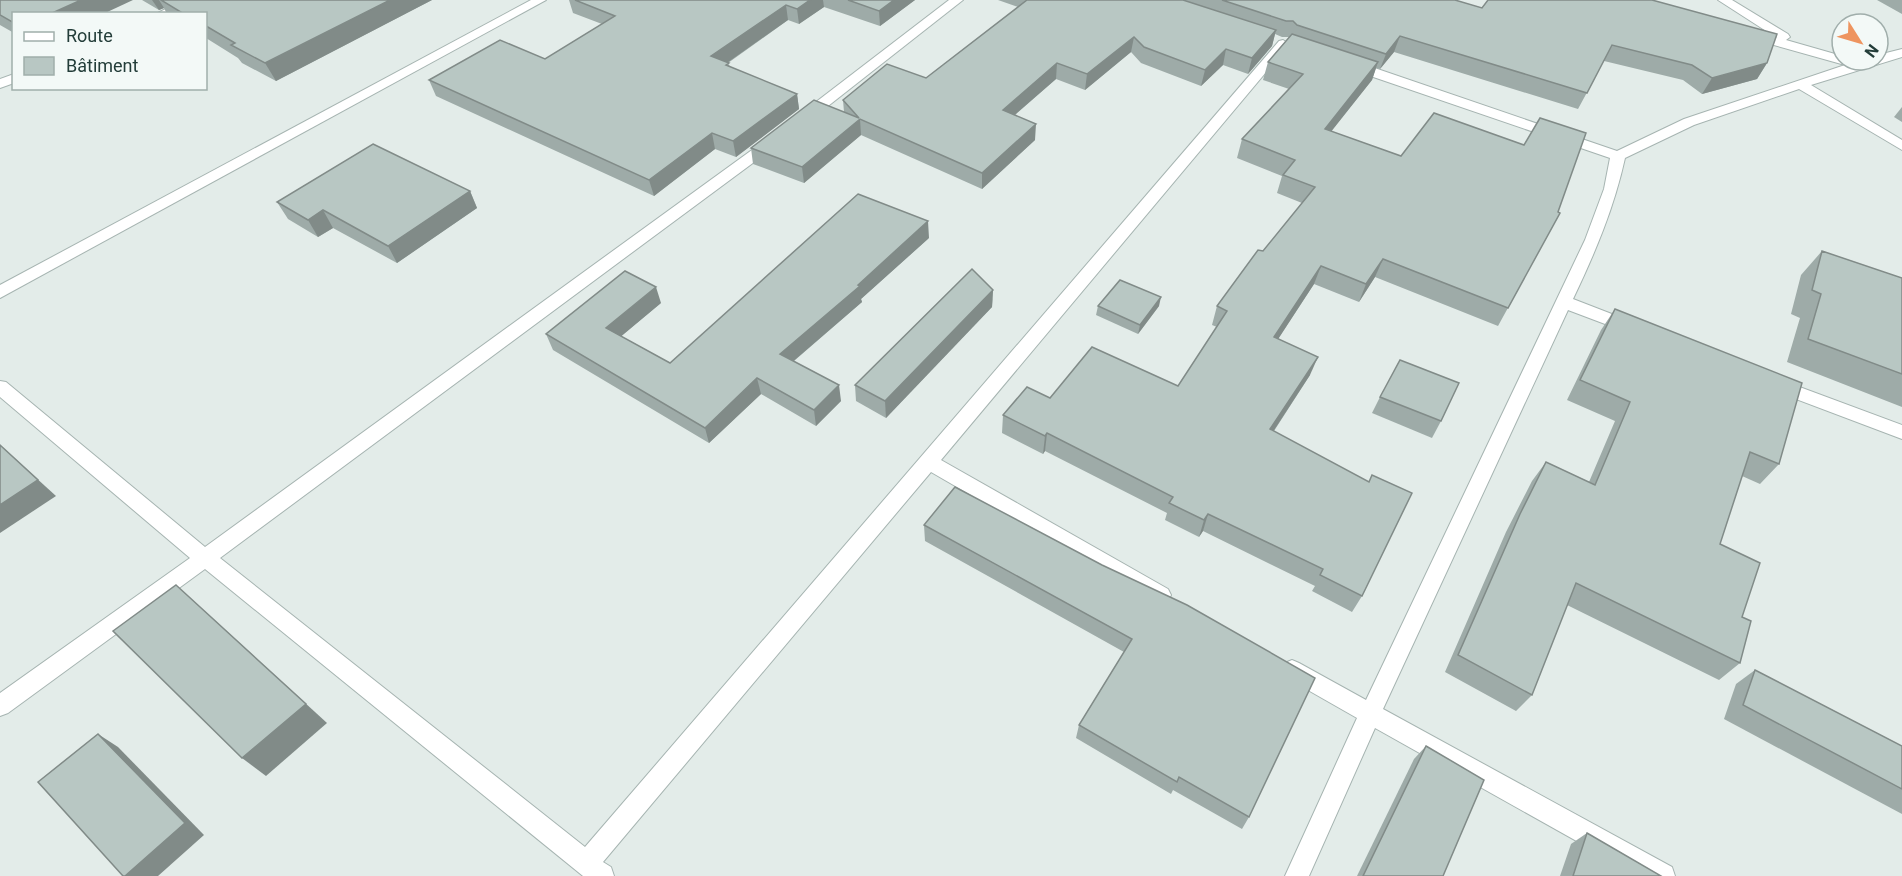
<svg xmlns="http://www.w3.org/2000/svg" width="1902" height="876" viewBox="0 0 1902 876" font-family="Roboto,sans-serif">
<style>
.lines{fill:none;stroke-linecap:round;stroke-linejoin:round}
.street-casing{stroke:#a6b4b1;stroke-width:2}
.street{fill:#fff;fill-rule:evenodd}
.wall{fill:#9eaba8}
.shaded-wall{fill:#818b88}
.building{fill:#b8c7c3;stroke:#818b88;stroke-width:1.5}
</style>
<rect width="100%" height="100%" fill="#e3ece9"/>
<g class="lines">
<g class="street-casing">
<g id="street">
<polygon points="183,0 199,0 173,14 156,14"/>
<polygon points="531,0 546,0 0,298 0,285"/>
<polygon points="949,0 963,0 809,121 799,121 797,118 799,115"/>
<path d="M1718,0h14l56,34 2,3 -4,3 56,16v4h36v-5l24,-6v8l-91,28 91,55v10l-103,-61 -105,36 -69,33c-11,50 -30,95 -52,141l62,24 2,4 -2,4 -6,2 -61,-23 -185,399 289,158 3,9h-36l-264,-148 -66,148h-24l72,-158 -72,-41 -4,-7 4,-7 7,-3 7,3 67,37 219,-460 19,-51 6,-31 -263,-90 -1,-3 6,-4 5,1 260,89 67,-32 161,-54 -96,-27 -2,-3 2,-3 4,-1 24,7z"/>
<polygon points="1283,40 1289,44 1287,47 941,460 1168,589 1171,595 1168,601 1161,604 1154,601 931,472 603,862 611,867 614,876 583,876 205,569 8,713 0,716 0,693 190,558 0,397 0,381 6,382 205,547 767,139 777,139 779,142 777,145 220,558 585,847 1279,41"/>
<polygon points="14,74 14,83 0,88 0,79"/>
<polygon points="1778,379 1902,425 1902,439 1772,390 1769,385 1772,380"/>
</g>
</g>
<use href="#street" class="street"/>
</g>
<g class="wall">
<polygon points="0,0 14,14 14,33 0,25"/>
<polygon points="142,0 432,0 276,81 242,63 238,58 206,38 206,14 167,14 164,8 159,10"/>
<polygon points="569,0 915,0 880,26 824,7 799,24 788,20 728,63 730,67 797,94 799,109 736,157 715,149 654,196 436,96 429,80 545,59 602,24 573,13"/>
<polygon points="998,0 1455,0 1482,8 1767,63 1757,79 1702,94 1683,80 1604,61 1578,109 1394,52 1380,69 1376,68 1372,80 1331,131 1560,213 1498,326 1375,277 1359,302 1314,284 1278,339 1310,375 1274,431 1362,596 1352,612 1312,591 1315,586 1203,531 1199,537 1165,520 1167,513 1045,451 1043,454 1002,433 1003,415 1050,398 1178,386 1217,327 1212,325 1217,306 1263,251 1302,203 1277,193 1282,176 1237,158 1242,139 1289,89 1263,80 1268,62 1289,37 1282,37 1275,34 1272,46 1248,74 1223,65 1201,86 1141,63 1131,52 1085,90 1056,79 1015,115 1035,140 982,189 861,135 804,183 753,164 751,148 844,112 843,100 926,78 1018,7"/>
<polygon points="1877,0 1902,0 1902,14"/>
<polygon points="1902,107 1902,122 1894,117"/>
<polygon points="470,191 477,208 397,263 333,228 318,237 288,219 277,202"/>
<polygon points="929,238 861,299 862,302 794,361 841,401 816,426 761,394 709,443 553,350 546,334 661,303 621,336 670,363"/>
<polygon points="1822,251 1902,278 1902,407 1787,362 1800,318 1791,314 1801,275"/>
<polygon points="993,290 992,307 886,418 856,401 855,385"/>
<polygon points="1098,306 1159,306 1138,334 1096,315"/>
<polygon points="1615,309 1779,464 1760,484 1742,476 1720,544 1742,617 1740,663 1719,680 1567,605 1532,695 1516,711 1445,672 1506,532 1532,481 1546,462 1589,482 1615,421 1567,400 1601,330"/>
<polygon points="1380,397 1441,421 1432,438 1372,413"/>
<polygon points="924,525 1102,565 1249,817 1242,829 1173,790 1171,794 1076,738 1079,725 1124,652 925,541"/>
<polygon points="1755,670 1902,746 1902,814 1724,719 1736,684"/>
<polygon points="1426,746 1443,876 1357,876 1414,759"/>
<polygon points="1587,833 1661,876 1560,876 1571,844"/>
</g>
<g class="shaded-wall">
<polygon points="81,0 133,0 103,14 50,14"/>
<polygon points="152,0 159,0 164,8 159,10"/>
<polygon points="390,0 432,0 276,81 265,63"/>
<polygon points="810,0 823,0 824,7 799,24 797,9"/>
<polygon points="894,0 915,0 880,26 879,11"/>
<polygon points="786,5 788,20 714,72 711,56"/>
<polygon points="1276,30 1272,46 1248,74 1252,58"/>
<polygon points="1400,36 1394,52 1380,69 1386,54"/>
<polygon points="1134,37 1131,52 1085,90 1087,74"/>
<polygon points="1226,49 1223,65 1201,86 1205,70"/>
<polygon points="1378,62 1372,80 1319,147 1325,129"/>
<polygon points="1057,63 1056,79 1002,126 1003,110"/>
<polygon points="1767,63 1757,79 1702,94 1712,78"/>
<polygon points="797,94 799,109 736,157 733,141"/>
<polygon points="860,119 861,135 804,183 802,167"/>
<polygon points="1036,124 1035,140 982,189 982,173"/>
<polygon points="712,133 715,149 654,196 649,180"/>
<polygon points="470,191 477,208 397,263 388,246"/>
<polygon points="323,210 333,228 318,237 308,220"/>
<polygon points="928,221 929,238 861,299 862,302 783,370 780,354"/>
<polygon points="1383,259 1375,277 1359,302 1366,284"/>
<polygon points="1321,266 1314,284 1267,356 1274,337"/>
<polygon points="656,287 661,303 612,344 606,328"/>
<polygon points="993,290 992,307 886,418 885,401"/>
<polygon points="1161,297 1159,306 1138,334 1140,325"/>
<polygon points="1318,357 1310,375 1263,447 1270,429"/>
<polygon points="757,378 761,394 709,443 705,428"/>
<polygon points="839,385 841,401 816,426 814,410"/>
<polygon points="1047,433 1045,451 1043,454 1045,436"/>
<polygon points="0,445 56,496 0,533"/>
<polygon points="1208,514 1203,531 1199,537 1204,520"/>
<polygon points="176,585 327,723 266,776 242,758"/>
<polygon points="98,734 118,747 204,835 158,876 125,876"/>
</g>
<g class="building">
<polygon points="0,0 81,0 50,14 14,14 14,23 0,15"/>
<polygon points="161,0 390,0 265,63 231,45 235,43 206,26 206,14 184,14"/>
<polygon points="575,0 810,0 797,9 786,5 711,56 729,63 726,65 797,94 733,141 712,133 649,180 429,80 500,40 545,59 615,16"/>
<polygon points="848,0 894,0 879,11"/>
<polygon points="1027,0 1183,0 1276,30 1252,58 1226,49 1205,70 1144,47 1134,37 1087,74 1057,63 1003,110 1036,124 982,173 860,119 802,167 751,148 814,100 859,118 843,100 887,64 926,78"/>
<polygon points="1222,0 1455,0 1482,8 1488,0 1652,0 1777,34 1767,63 1712,78 1692,65 1612,45 1587,93 1400,36 1386,54 1297,25 1293,21 1286,21"/>
<polygon points="1292,34 1378,62 1325,129 1401,156 1434,113 1524,145 1540,118 1586,133 1558,212 1560,213 1508,308 1383,259 1366,284 1321,266 1274,337 1318,357 1270,429 1369,482 1372,475 1412,493 1362,596 1320,575 1323,569 1208,514 1204,520 1169,503 1173,497 1047,433 1045,436 1003,415 1027,387 1050,398 1092,347 1178,386 1227,311 1217,306 1258,250 1263,251 1315,187 1283,175 1295,160 1242,139 1303,74 1268,62"/>
<polygon points="373,144 470,191 388,246 323,210 308,220 277,202"/>
<polygon points="858,194 928,221 858,285 860,286 780,354 839,385 814,410 757,378 705,428 546,334 625,271 656,287 606,328 670,363"/>
<polygon points="1822,251 1902,278 1902,374 1808,339 1821,294 1812,290"/>
<polygon points="972,269 993,290 885,401 855,385"/>
<polygon points="1120,280 1161,297 1140,325 1098,306"/>
<polygon points="1615,309 1802,383 1779,464 1750,452 1720,544 1760,563 1742,617 1751,621 1740,663 1576,583 1532,695 1458,655 1520,514 1546,462 1595,485 1630,402 1580,380"/>
<polygon points="1400,360 1459,383 1441,421 1380,397"/>
<polygon points="0,445 38,480 0,505"/>
<polygon points="955,487 1102,565 1187,605 1315,678 1249,817 1179,777 1177,782 1079,725 1132,639 924,525"/>
<polygon points="176,585 306,704 242,758 113,631"/>
<polygon points="1755,670 1902,746 1902,789 1743,705"/>
<polygon points="98,734 185,823 125,876 123,876 38,782"/>
<polygon points="1426,746 1484,780 1443,876 1363,876"/>
<polygon points="1587,833 1661,876 1573,876"/>
</g>
<rect x="12" y="12" width="195" height="78" fill="#f3f9f7" stroke="#a0aeab" stroke-width="1.5"/>
<rect x="24" y="32" width="30" height="9" fill="#ffffff" stroke="#a0aeab" stroke-width="1.5"/>
<text x="66" y="42" font-size="18" fill="#233d39">Route</text>
<rect x="24" y="57" width="30" height="18" fill="#b8c7c3" stroke="#a0aeab" stroke-width="1.5"/>
<text x="66" y="72" font-size="18" fill="#233d39">Bâtiment</text>
<g transform="translate(1860 42) rotate(127)"><circle r="28" fill="#f3f9f7" stroke="#a0aeab" stroke-width="1.5"/>
<path d="M0-4.5L10 22L0 15L-10 22Z" fill="#ee945f"/>
<text y="-9" font-size="16" font-weight="bold" text-anchor="middle" fill="#233d39">N</text>
</g>
</svg>
